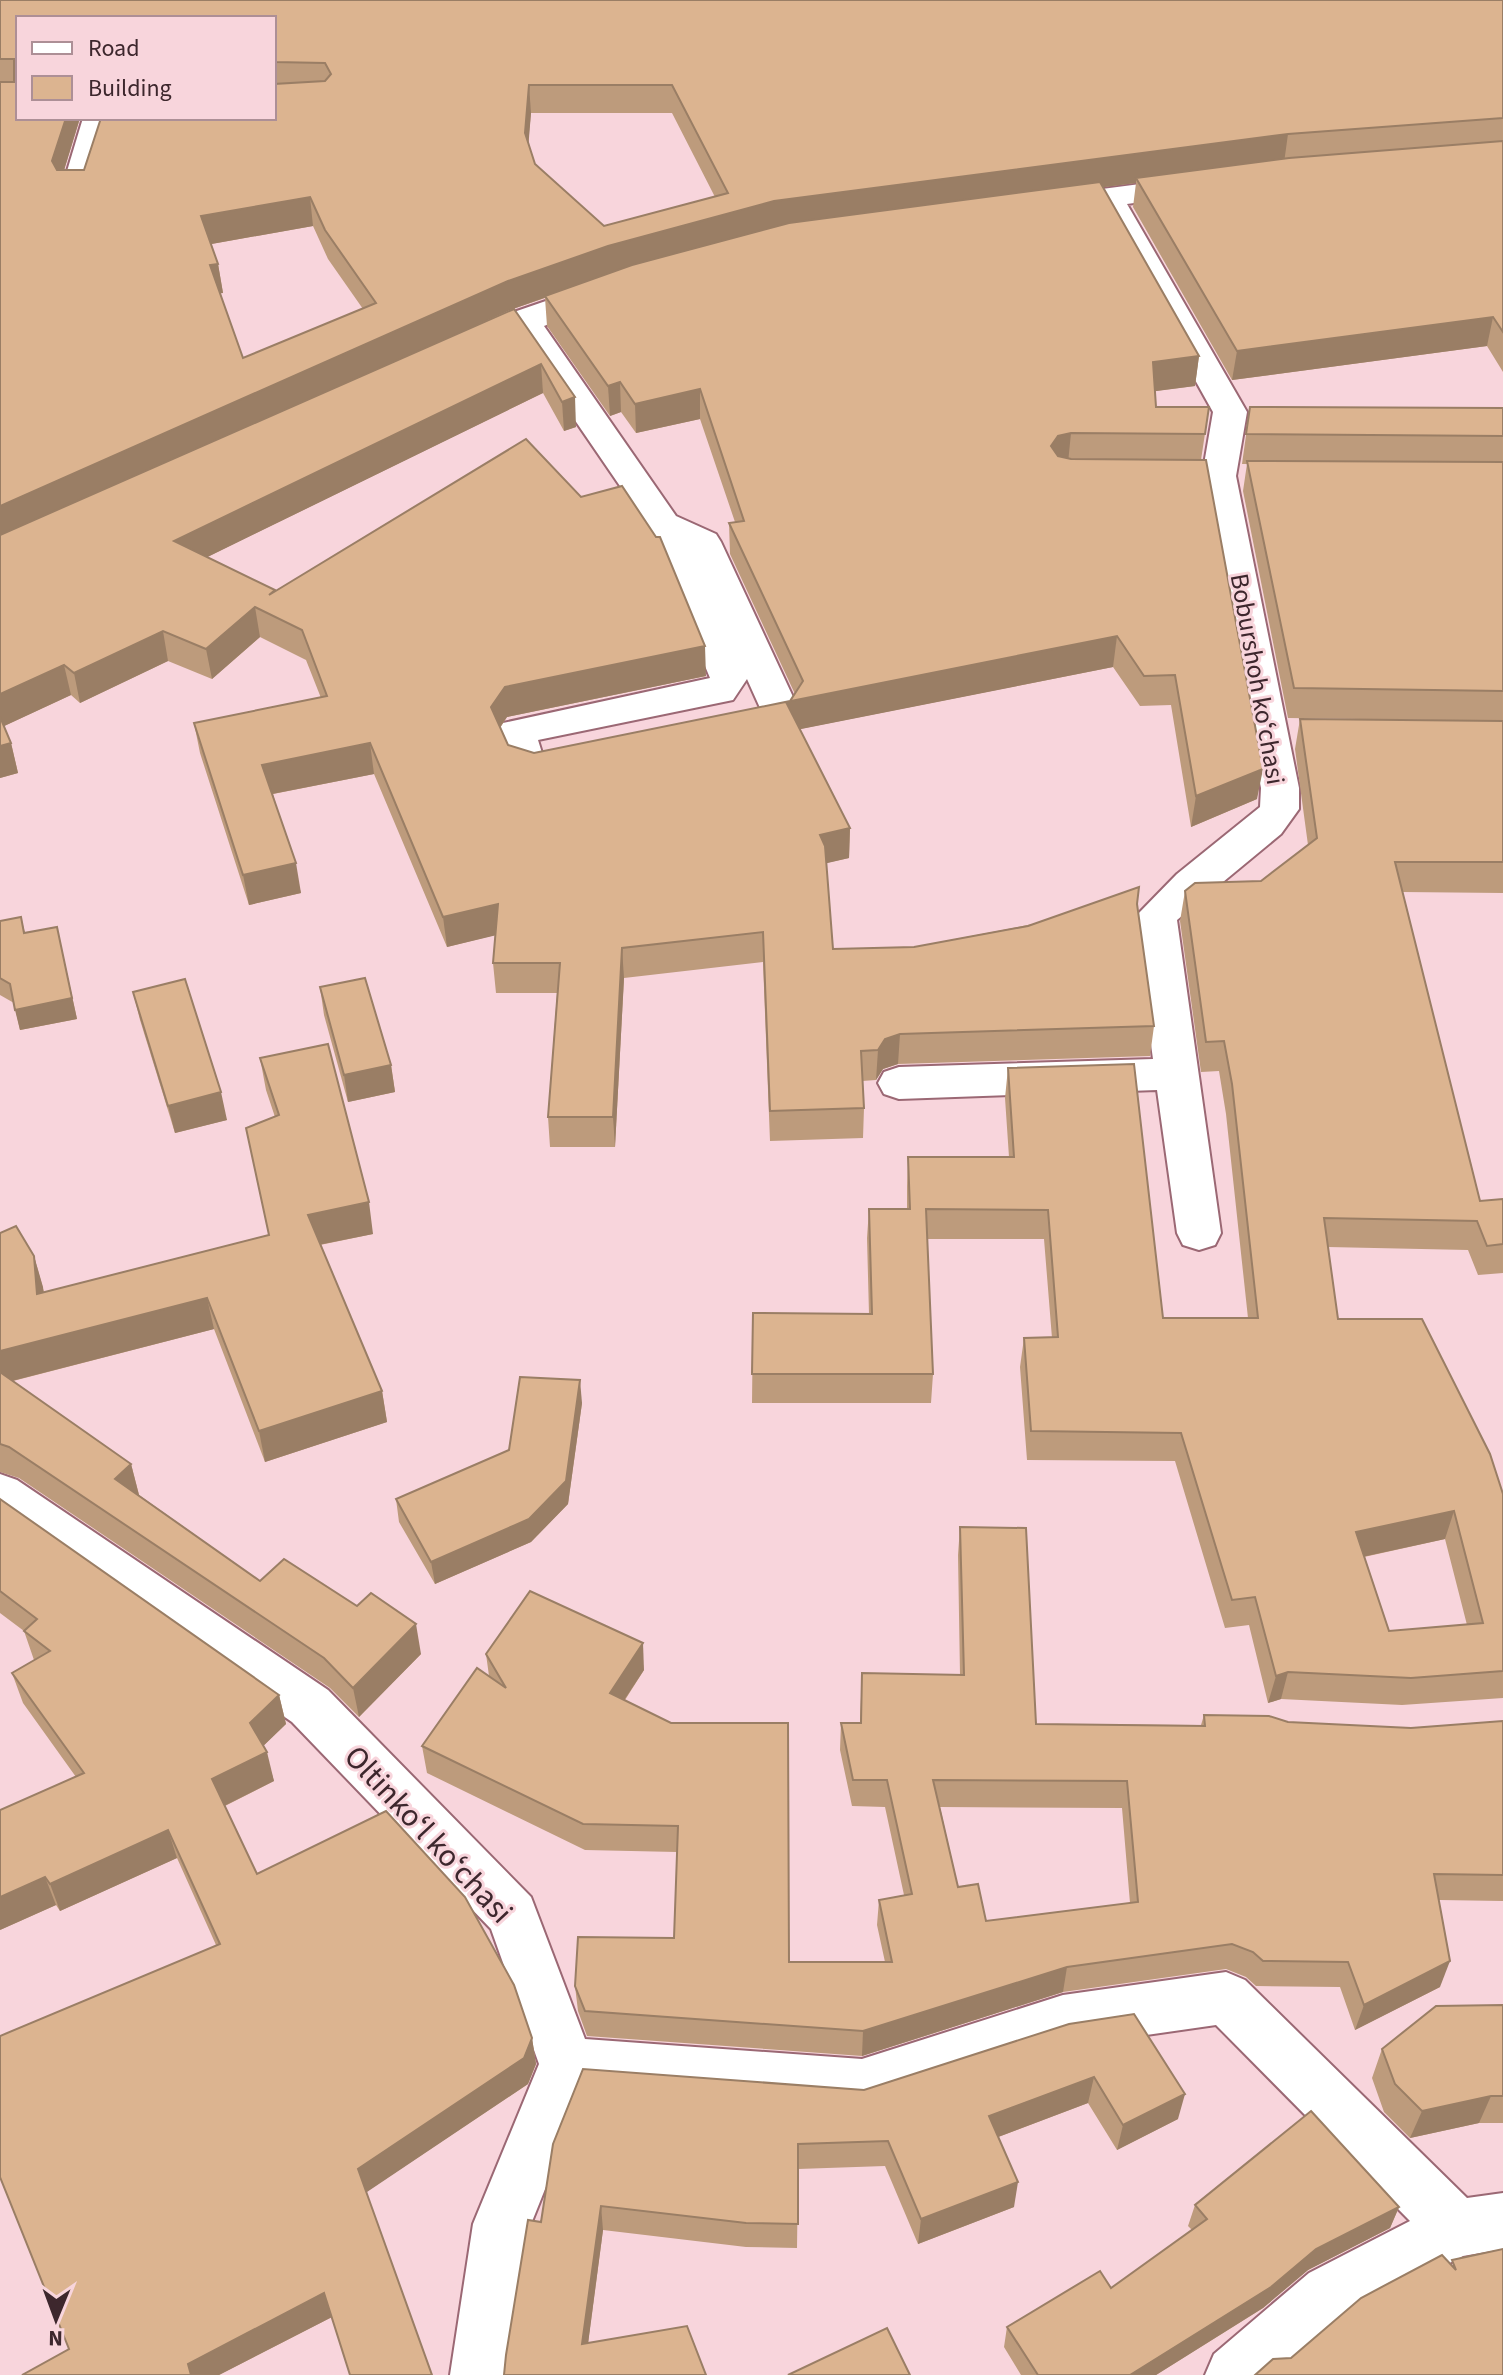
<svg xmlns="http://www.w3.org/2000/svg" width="1503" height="2375" viewBox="0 0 1503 2375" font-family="'Source Sans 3',sans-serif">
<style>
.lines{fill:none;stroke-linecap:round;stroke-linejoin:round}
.minor-casing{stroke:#9b6874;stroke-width:4}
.minor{fill:#fff;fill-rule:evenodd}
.wall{fill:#bd9b7c;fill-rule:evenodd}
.shaded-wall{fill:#9a7e65}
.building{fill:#dcb490;stroke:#9a7e65;stroke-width:2;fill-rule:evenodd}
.labels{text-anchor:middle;stroke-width:6;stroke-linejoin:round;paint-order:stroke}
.street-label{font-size:26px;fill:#3d272d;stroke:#f8d5dc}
.near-street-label{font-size:32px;fill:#3d272d;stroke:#f8d5dc}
</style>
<rect width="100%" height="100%" fill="#f8d5dc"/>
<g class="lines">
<g class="minor-casing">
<g id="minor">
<polygon points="83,118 113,118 91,191 87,198 65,198 61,191"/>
<polygon points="1194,177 1205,179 1209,186 1205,193 1127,204 1247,412 1236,476 1299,788 1299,809 1281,834 1177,920 1221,1233 1215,1245 1199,1250 1183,1245 1177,1233 1157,1090 899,1099 884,1094 878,1083 884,1072 899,1067 1153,1059 1136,934 1137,915 1177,874 1260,807 1261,788 1202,476 1213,412 1099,208 1048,214 1037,212 1032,205 1037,198 1048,196"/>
<polygon points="601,282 612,285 617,292 612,299 544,326 676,516 716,534 721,542 800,712 789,728 734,739 721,736 715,727 721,718 761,710 747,679 733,700 538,740 542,753 565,749 579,753 584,762 579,771 536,780 513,774 497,732 503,723 710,678 646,524 518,337 480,352 468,355 456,352 452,345 456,338 511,313"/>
<polygon points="0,1474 17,1480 328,1690 531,1897 585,2039 862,2059 1063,1995 1226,1972 1245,1980 1467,2198 1503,2193 1503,2249 1463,2256 1351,2315 1281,2375 1205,2375 1214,2354 1309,2273 1410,2221 1216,2025 1063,2047 862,2113 584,2092 531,2224 510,2375 450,2375 473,2224 539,2064 491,1929 292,1722 0,1520"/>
</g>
</g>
<use href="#minor" class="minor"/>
</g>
<g class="wall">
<path d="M0,0h1503v372l-16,-26 -255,34 -99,-173 3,-24 -33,4 96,169 -4,30 -40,5 1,16h53l-8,53 56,339 -66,28 -20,-122 -31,1 -27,-39 -313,62 50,99 -1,30 -23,5 7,86 81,-2 223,-43 17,122 -4,30 -252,8 -15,5 -7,11 -14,1 2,27 -1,30 -93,3 -7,-179 -139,16 -9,169h-65l-2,-30 9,-124h-61l-3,-30 2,-28 -48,12 -73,-173 -101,20 28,99 -52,12 -49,-152 -6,-30 127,-25 -15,-38 -46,-23 -48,42 -44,-18 -88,42 -9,-8 -67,31 7,17 7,30 -18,5zM18,18h256v100l-190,52h-20l16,-52zM531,113h141l43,84 -111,29 -69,-62 -7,-20zM313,226l15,33 35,50 -120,49 -23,-65h3l-5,-29 -7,-20zM545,298l2,28 63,90 11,-4 15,21 64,-14 35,103 -6,1 1,31 65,140 -5,7 -256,52 -26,-8 -8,-17 7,-11 199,-41 -431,-85 -68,-34 336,-164 21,38 12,-4 -62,-118 -78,35 74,-34z"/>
<path d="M1250,407l253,1v485l-101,-1 78,309 23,-2v74l-25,2 -10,-25 -140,-3 10,72 165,175v204l-101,7 -121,-6 -13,4 -19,-78 -24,3 -50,-167 -148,-1 -7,-93 4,-29h28l-8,-99h-117l6,135 -2,29h-179l1,-90 116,1 -2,-76 2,-29h38v-23l1,-29h101l-4,-59 3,-30 155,250h85l-22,-204 -7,-43 -18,1 -21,-151 5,-30 76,-10 47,-36 -13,-96 5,-30 133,1 -145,-2 -45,-227 4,-27h-5zM1445,1539l22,86 -78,6 -25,-74z"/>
<polygon points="21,917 25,933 57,927 77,1019 20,1030 14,1003 0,995 0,921"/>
<polygon points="320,987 391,1065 395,1092 348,1102 324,1015"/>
<polygon points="133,992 227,1120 175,1133 140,1020"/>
<polygon points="260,1058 373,1234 320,1245 382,1391 387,1422 265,1462 214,1329 13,1381 131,1464 139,1495 260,1581 421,1654 359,1717 330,1688 19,1478 0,1472 0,1233 34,1256 44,1292 268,1235 275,1117 266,1090"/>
<polygon points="582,1403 568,1504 531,1542 435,1584 399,1522 396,1499 509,1450"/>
<polygon points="0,1499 279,1695 286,1724 263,1746 274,1781 225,1806 257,1874 532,2038 536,2064 528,2084 366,2192 332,2317 219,2375 22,2375 69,2349 216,1945 177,1858 60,1911 56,1905 0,1930 76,1777 23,1703 12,1673 34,1660 24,1631 0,1613"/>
<path d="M960,1527l76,197 165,1 3,-10 84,7 123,6 92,-7v180l-64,-1 1,87 -85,43 -15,-43 -84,-1 -10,-9 -20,-8 -163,23 -201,64 -275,-20 -9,-25 -3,-25 99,-48 3,-86 -92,-2 -158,-77 -5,-27 67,-70 -3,-22 158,16 -19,30 164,262h96l-8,-37 2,-25 25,-5 -19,-88 -33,-1 -12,-56 1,-27h19l2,-50 98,2 -2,-120zM940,1807l182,1 8,95 -144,18 -28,-34z"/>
<polygon points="1503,2005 1503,2123 1479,2123 1410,2138 1384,2112 1372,2078 1382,2049"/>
<polygon points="1069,2024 1178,2119 1117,2150 1088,2103 998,2137 1014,2207 918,2244 885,2166 798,2169 797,2248 746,2247 603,2230 588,2343 504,2375 541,2222 864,2090"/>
<polygon points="1195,2205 1399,2207 1390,2228 1308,2270 1263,2308 1156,2375 1021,2375 1004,2347 1007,2327 1111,2288 1192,2230 1188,2226"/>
</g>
<g class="shaded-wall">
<polygon points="529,85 531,113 527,162 525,133"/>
<polygon points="66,118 80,118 58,190 52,161"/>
<polygon points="1288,134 1284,163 1136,178 1136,183 774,230 609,275 510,310 0,540 0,506 508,281 608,246 774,201"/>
<polygon points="310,197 313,226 206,245 201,216"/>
<polygon points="218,264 223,293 215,294 210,265"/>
<polygon points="1493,317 1487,346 1232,380 1237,351"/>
<polygon points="1199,356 1195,386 1149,392 1153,362"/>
<polygon points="541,364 543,393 179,571 174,541"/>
<polygon points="620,382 621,412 610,416 608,386"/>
<polygon points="700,389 700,419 636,433 635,404"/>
<polygon points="575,397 576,427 564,431 562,402"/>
<polygon points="1071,433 1068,463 1055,466 1051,446 1058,436"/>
<polygon points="255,607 260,637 212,679 206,649"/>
<polygon points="163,631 168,661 80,703 74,673"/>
<polygon points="1117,636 1113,667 786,732 786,702"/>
<polygon points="705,646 706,676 507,717 493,737 491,707 505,687"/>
<polygon points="64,665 71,695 0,728 0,694"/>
<polygon points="11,743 18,773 0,778 0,746"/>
<polygon points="370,743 374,774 267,795 262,765"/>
<polygon points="1263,769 1257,799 1191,827 1196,796"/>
<polygon points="850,828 849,858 819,865 820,835"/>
<polygon points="296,863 301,893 249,905 243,875"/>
<polygon points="498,904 501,934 447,947 443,917"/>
<polygon points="57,927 77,1019 20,1030 15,1010"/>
<polygon points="622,948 624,978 615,1147 613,1117"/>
<polygon points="900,1034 898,1064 883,1069 876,1080 878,1050 885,1039"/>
<polygon points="391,1065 395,1092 348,1102 344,1075"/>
<polygon points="221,1092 227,1120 175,1133 168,1106"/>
<polygon points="369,1202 373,1234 313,1246 308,1215"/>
<polygon points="34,1256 43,1287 47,1325 37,1294"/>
<polygon points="207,1298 214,1329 0,1384 0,1351"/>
<polygon points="580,1380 582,1403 568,1504 531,1542 435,1584 431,1562"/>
<polygon points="382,1391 387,1422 265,1462 259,1431"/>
<polygon points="131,1464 139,1495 124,1509 115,1479"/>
<polygon points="1454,1511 1445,1539 1348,1560 1356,1532"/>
<polygon points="416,1624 421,1654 359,1717 353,1688"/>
<polygon points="643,1643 644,1670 611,1720 610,1693"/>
<polygon points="1288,1672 1281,1699 1268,1703 1276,1676"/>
<polygon points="279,1695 286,1724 257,1752 250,1723"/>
<polygon points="267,1752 274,1781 220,1808 212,1779"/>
<polygon points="168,1830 177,1858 60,1911 50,1884"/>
<polygon points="45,1877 56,1905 0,1930 0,1897"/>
<polygon points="1450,1961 1440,1987 1355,2030 1364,2005"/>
<polygon points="1067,1967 1063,1992 862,2056 863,2031"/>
<polygon points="532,2038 536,2064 528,2084 364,2194 358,2169"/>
<polygon points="1094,2077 1088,2103 985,2142 989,2116"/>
<polygon points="1185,2094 1178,2119 1117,2150 1123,2125"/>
<polygon points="1491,2096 1479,2123 1410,2138 1422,2111"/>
<polygon points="1018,2182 1014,2207 918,2244 921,2219"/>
<polygon points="601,2206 603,2230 585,2367 582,2344"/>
<polygon points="1399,2207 1390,2228 1308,2270 1263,2308 1156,2375 1130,2375 1316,2249"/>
<polygon points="324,2293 332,2317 219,2375 191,2375 188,2364"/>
</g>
<g class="building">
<path d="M0,0h1503v118l-215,16 -514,67 -166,45 -100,35 -508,225v-424h14v-23h-14zM18,18h256v44l51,1 6,11 -6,7 -51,3v34h-173l-17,52h-27l-5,-9 14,-43h-48zM529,85h143l56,108 -124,33 -69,-62 -10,-31zM310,197l15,33 51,73 -133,55 -33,-93 8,-1 -17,-48z"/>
<polygon points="1503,141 1503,332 1493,317 1237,351 1136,178 1289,158"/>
<polygon points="1100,182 1199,356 1153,362 1156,407 1209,407 1205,434 1071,433 1058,436 1051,446 1058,456 1071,459 1206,460 1263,769 1196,796 1175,675 1144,676 1117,636 786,702 850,828 820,835 825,846 833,949 914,947 1028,926 1139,887 1137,904 1154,1026 900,1034 885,1039 878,1050 861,1051 864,1108 770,1111 763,932 622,948 613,1117 548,1117 560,963 493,963 498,904 443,917 370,743 262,765 296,863 243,875 194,723 327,696 302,630 255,607 206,649 163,631 74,673 64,665 0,694 0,535 514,309 575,397 562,402 541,364 174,541 275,590 269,595 526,439 581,497 622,486 656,537 660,537 705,646 505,687 491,707 508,745 534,753 790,701 803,681 729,523 744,521 700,389 635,404 620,382 608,386 545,296 632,265 789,223"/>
<polygon points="1250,407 1503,408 1503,436 1246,434"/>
<polygon points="1247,461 1503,462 1503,691 1294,688"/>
<polygon points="0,717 11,743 0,746"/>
<path d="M1300,719l203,2v141h-108l85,339 23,-2v45l-16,2 -10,-25 -153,-3 14,101h84l68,135 13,40v177l-92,7 -123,-6 -12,4 -21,-79 -23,3 -51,-167 -150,-2 -7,-93 34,-1 -10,-127 -122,-1 7,165h-181l1,-61 119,1 -3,-105h41l-2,-52h106l-6,-89 126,-4 29,254h95l-26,-234 -8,-43 -18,1 -21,-151 10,-8 66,-2 56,-43zM1454,1511l29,112 -94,8 -33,-99z"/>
<polygon points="21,917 24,933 57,927 72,998 15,1010 10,984 0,978 0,921"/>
<polygon points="365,978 391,1065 344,1075 320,987"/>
<polygon points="185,979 221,1092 168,1106 133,992"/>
<polygon points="328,1044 369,1202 308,1215 382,1391 259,1431 207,1298 0,1351 0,1233 16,1226 34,1256 37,1294 269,1235 246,1128 279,1115 260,1058"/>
<polygon points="0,1372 131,1464 115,1479 260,1581 284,1559 357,1606 371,1593 416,1624 353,1688 324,1658 9,1447 0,1444"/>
<polygon points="520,1377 580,1380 566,1481 529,1519 431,1562 396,1499 509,1450"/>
<polygon points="0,1499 279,1695 250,1723 267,1752 212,1779 257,1874 386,1811 465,1897 514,1985 532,2038 524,2058 358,2169 432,2375 350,2375 324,2293 188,2364 191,2375 22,2375 69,2349 0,2177 0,2036 220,1944 168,1830 50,1884 45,1877 0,1897 0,1810 84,1773 12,1673 50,1651 24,1631 37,1619 0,1591"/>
<path d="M960,1527l66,1 10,196 169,2 -1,-11 65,1 19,6 123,6 92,-7v154l-69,-1 16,87 -86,44 -16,-43 -85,-1 -10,-9 -21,-8 -165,23 -204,64 -278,-20 -10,-25 3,-49 96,1 4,-112 -95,-2 -161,-78 55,-78 29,20 -20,-34 44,-63 113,52 -33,50 61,30h117l1,239h103l-13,-62 33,-6 -25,-114h-34l-12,-57h20l1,-50 102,2zM933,1780l194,1 11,121 -152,19 -8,-37 -20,3z"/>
<polygon points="1503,2005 1503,2096 1491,2096 1422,2111 1395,2084 1382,2049 1436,2006"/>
<polygon points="1134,2014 1185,2094 1123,2125 1094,2077 989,2116 1018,2182 921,2219 888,2141 798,2144 798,2224 746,2223 601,2206 582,2344 687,2326 706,2375 504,2375 506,2355 528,2220 541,2222 553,2144 583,2069 864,2090 1069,2024"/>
<polygon points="1311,2111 1399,2207 1316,2249 1271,2287 1130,2375 1038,2375 1007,2327 1100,2271 1111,2288 1207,2219 1195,2205"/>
<polygon points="1503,2249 1503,2375 1255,2375 1273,2359 1291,2358 1361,2298 1442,2255 1456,2270 1452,2260"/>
<polygon points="887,2328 910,2375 788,2375"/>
</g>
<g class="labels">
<g class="street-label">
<text transform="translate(1258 679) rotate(80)" y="9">Boburshoh koʻchasi</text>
</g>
<g class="near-street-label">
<text transform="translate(429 1834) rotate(47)" y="11">Oltinkoʻl koʻchasi</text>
</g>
</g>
<rect x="16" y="16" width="260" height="104" fill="#f8d5dc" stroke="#ad8f96" stroke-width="2"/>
<rect x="32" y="42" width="40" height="12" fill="#ffffff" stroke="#ad8f96" stroke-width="2"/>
<text x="88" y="56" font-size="24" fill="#3d272d">Road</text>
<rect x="32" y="76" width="40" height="24" fill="#dcb490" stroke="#ad8f96" stroke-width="2"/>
<text x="88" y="96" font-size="24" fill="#3d272d">Building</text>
<g transform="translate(56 2319) rotate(181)" stroke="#f8d5dc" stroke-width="6" paint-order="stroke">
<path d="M0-6L14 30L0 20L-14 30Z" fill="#3d272d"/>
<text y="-12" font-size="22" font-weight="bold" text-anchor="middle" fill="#3d272d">N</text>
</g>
</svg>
